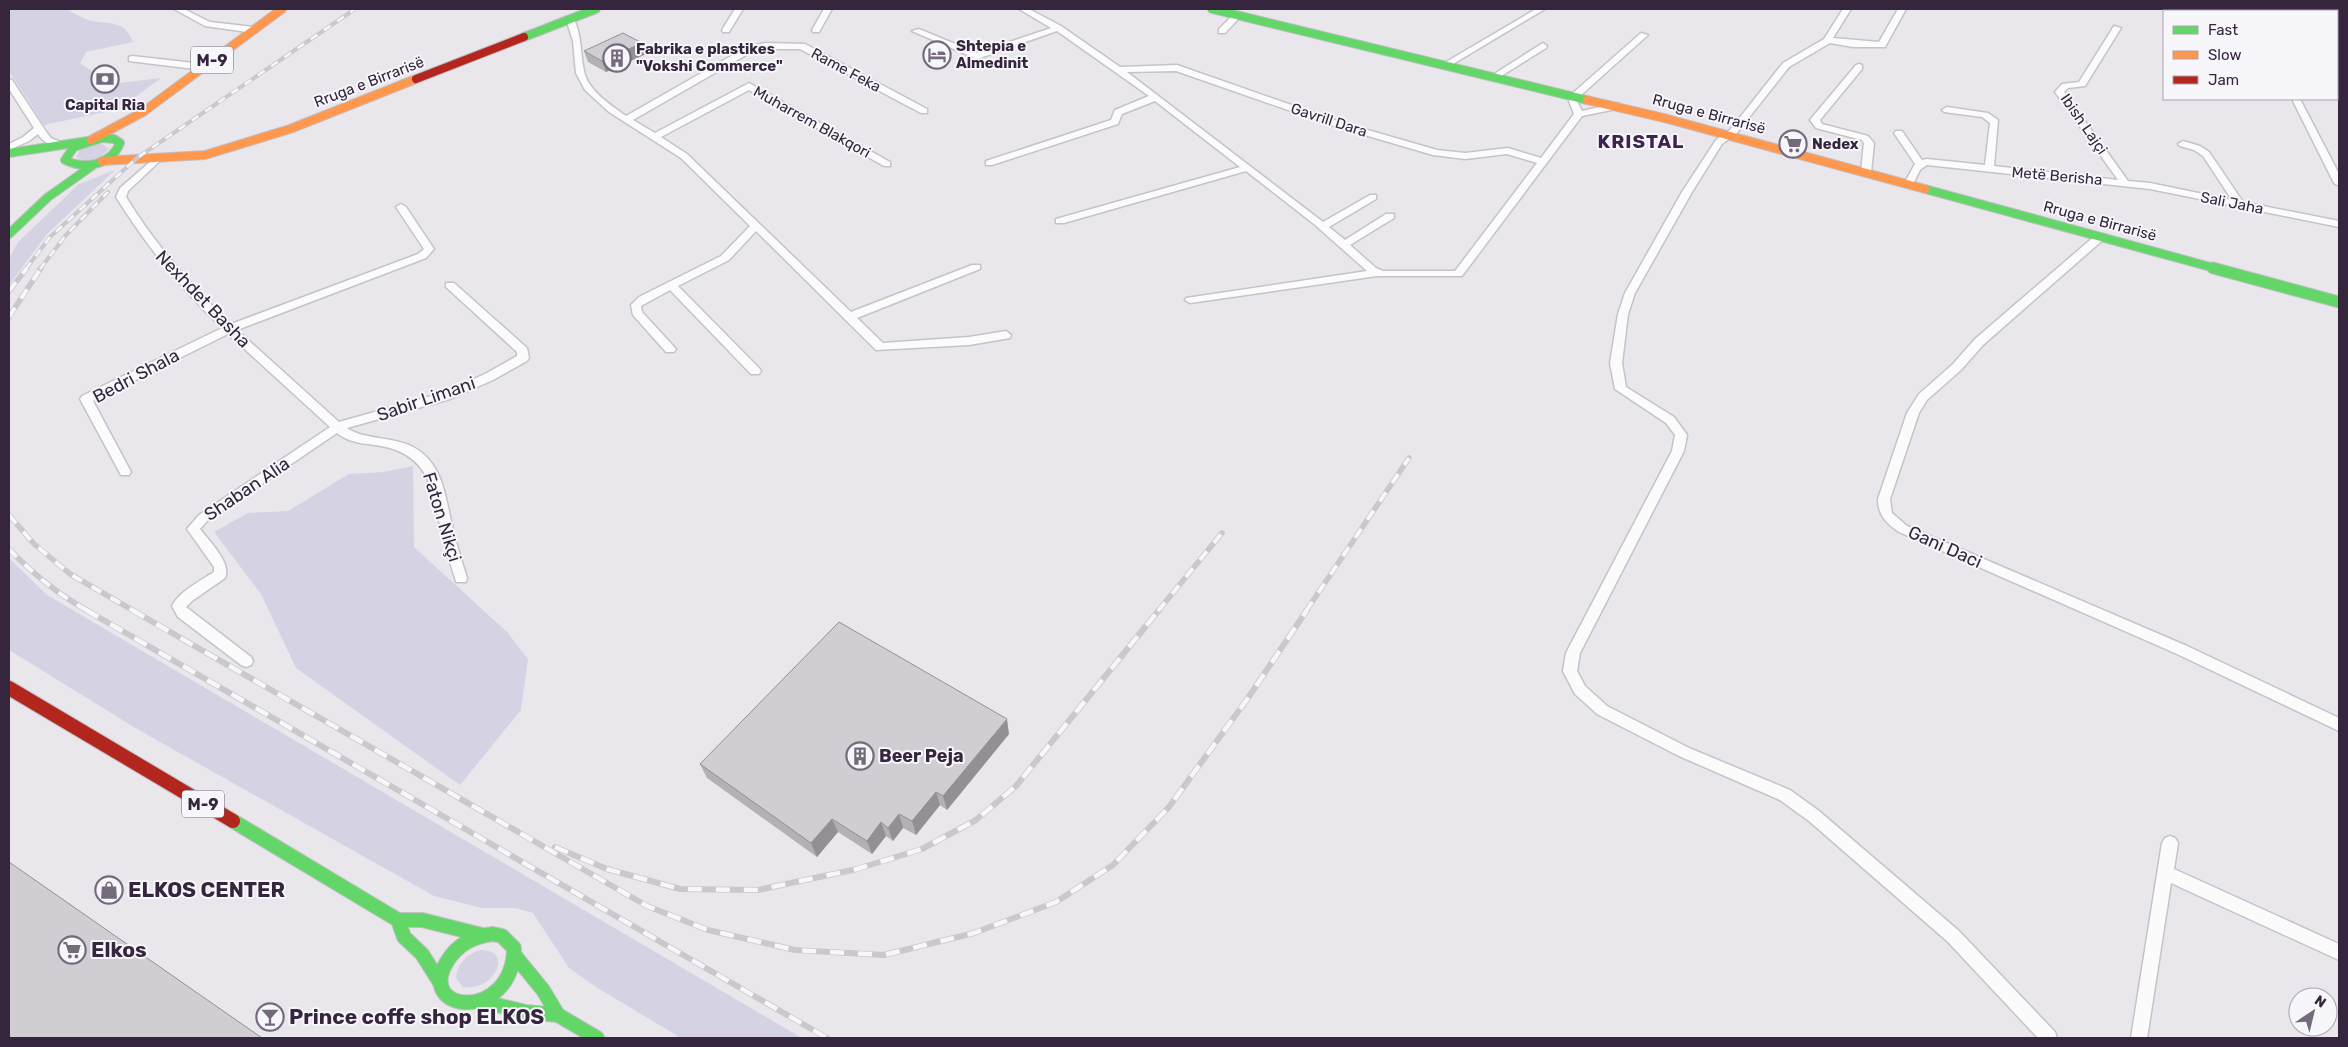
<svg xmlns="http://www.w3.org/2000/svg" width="2348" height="1047" viewBox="0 0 2348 1047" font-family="Rubik,sans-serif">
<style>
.green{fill:#d5d2e3}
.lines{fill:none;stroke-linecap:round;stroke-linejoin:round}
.street-casing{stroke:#c5c3c8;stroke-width:3}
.fast-far2-casing{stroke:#c2bfc6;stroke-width:10}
.fast-far1-casing{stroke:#c2bfc6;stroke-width:13}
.fast-casing{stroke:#c2bfc6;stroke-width:16}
.slow-casing{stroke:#c2bfc6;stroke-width:10}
.jam-far1-casing{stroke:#c2bfc6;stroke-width:10}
.jam-casing{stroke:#c2bfc6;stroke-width:16}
.street{fill:#fcfbfc;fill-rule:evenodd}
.fast-far2{stroke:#63d668;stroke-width:8}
.fast-far1{stroke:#63d668;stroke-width:11}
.fast{stroke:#63d668;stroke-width:14}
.slow{stroke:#ff974d;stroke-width:8}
.jam-far1{stroke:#b3261e;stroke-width:8}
.jam{stroke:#b3261e;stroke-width:14}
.rail-far2-casing{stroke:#cac8cc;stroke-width:4}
.rail-far1-casing{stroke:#cac8cc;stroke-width:5.5}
.rail-casing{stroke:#cac8cc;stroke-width:6}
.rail-far2{stroke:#f7f6fa;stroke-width:2.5;stroke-dasharray:8;stroke-linecap:butt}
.rail-far1{stroke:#f7f6fa;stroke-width:4;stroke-dasharray:11;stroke-linecap:butt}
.rail{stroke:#f7f6fa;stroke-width:4.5;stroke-dasharray:14;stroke-linecap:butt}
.wall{fill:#b4b1b5}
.shaded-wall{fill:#929094}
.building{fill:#d1ced3;stroke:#929094}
.labels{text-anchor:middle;stroke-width:4;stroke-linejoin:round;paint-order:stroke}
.far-poi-label{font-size:15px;font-weight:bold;fill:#35263e;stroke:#f7f6fa;text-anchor:start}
.far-street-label{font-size:15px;fill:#35263e;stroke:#f7f6fa}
.shield{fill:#f7f6fa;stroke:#6f6476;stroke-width:1}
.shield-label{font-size:16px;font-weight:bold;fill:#35263e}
.street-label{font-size:18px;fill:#35263e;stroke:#f7f6fa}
.poi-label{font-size:18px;font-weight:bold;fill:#35263e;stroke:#f7f6fa;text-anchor:start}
.far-district-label{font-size:19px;font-weight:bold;letter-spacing:1px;fill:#3f234f;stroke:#f7f6fa}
.near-poi-label{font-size:21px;font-weight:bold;fill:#35263e;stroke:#f7f6fa;text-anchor:start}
</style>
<rect width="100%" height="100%" fill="#e9e7ec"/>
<g class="green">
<path d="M9,9h60v2c7,3 15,8 22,10 19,3 34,-1 42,21l-47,10 -6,11 31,21 50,-6 -42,31 -75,16 -35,-54z"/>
<path d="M102,144l7,4c-5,10 -23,16 -33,9 4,-11 16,-13 26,-13z"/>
<polygon points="115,170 47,234 9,285 9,259 18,242 79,184"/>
<polygon points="413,466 414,547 507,632 528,659 521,710 460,785 296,668 261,594 214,532 248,513 288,511 349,474 384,472"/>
<polygon points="9,558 47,595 802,1038 681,1038 596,987 569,968 533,913 515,908 482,908 434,896 137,729 9,650"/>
<path d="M481,950c34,0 12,43 -18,37l-7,-9c1,-15 11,-24 25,-28z"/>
</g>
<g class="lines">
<g class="street-casing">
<g id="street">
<polygon points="174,9 184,9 210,22 254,27 258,30 254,33 205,26"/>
<polygon points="735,9 743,9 729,32 723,32 722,30"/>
<polygon points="824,9 832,9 819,32 813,32 812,30"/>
<path d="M1019,9h10l32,17 59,41 57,-2 163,57 97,28 28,3 43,-5 33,10 33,-44 -5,-13 4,-8 68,-60 7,2 -68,61 -3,5 5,10 36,-8 5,3 -2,2 -39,8 -120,160h-85l-187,27 -5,-3 1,-2 181,-27 -53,-47 -68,-53 -182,52h-8v-4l184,-52 -85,-66 -33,13 -4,10 -126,41h-6v-4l125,-41 4,-10 34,-14 -92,-65 -80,28 -65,-28 7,-2 58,24 74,-25zM1176,71l158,55 99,29 32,4 42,-5 30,9 -82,108h-72l-7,-3 -26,-23 44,-27v-4h-8l-41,26 -16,-13 47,-28v-4h-6l-47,27 -196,-150z"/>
<polygon points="1536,9 1545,9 1448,67 1441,65"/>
<polygon points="1843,9 1851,9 1833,38 1879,42 1898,9 1906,9 1885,47 1853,47 1830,43 1789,67 1736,134 1722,144 1692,192 1635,293 1628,314 1622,363 1626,387 1674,417 1687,435 1684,451 1580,653 1577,671 1585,686 1607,706 1689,748 1790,790 1819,811 1959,931 2055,1032 2057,1038 2038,1038 1947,941 1809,821 1780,800 1679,756 1597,714 1575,694 1565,675 1563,671 1566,653 1672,451 1675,435 1666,423 1615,389 1610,363 1618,314 1625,293 1682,192 1716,140 1730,130 1783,63 1824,39"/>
<rect x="2242" y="9" width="8" height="2"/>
<polygon points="1235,13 1242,15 1225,33 1219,33 1219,29"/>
<path d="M567,17h6c9,18 7,35 11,54 4,20 27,34 42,45l121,-69 18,-4 40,1 122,65v4h-6l-121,-64h-35l-12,2 -120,69 22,13 94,-50 141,79v4h-6l-135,-76 -88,47 26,17 164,158 121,-47h8v4l-123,49 26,25 86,-6 37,-6 5,4 -1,3 -41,7 -93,5 -120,-119 -27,29 -51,26 81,82 2,3 -2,3h-8l-81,-84 -29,16 1,6 34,37 -2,3h-8l-33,-37 -2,-10 8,-8 82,-41 29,-30 -69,-68 -72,-46 -24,-22 -9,-17 -3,-32 -7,-22z"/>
<polygon points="2114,26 2121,28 2085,86 2068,88 2064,92 2128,181 2150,183 2232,200 2203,156 2194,150 2180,146 2178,144 2183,141 2200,146 2209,152 2243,202 2339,221 2339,227 2150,189 1927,165 1920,170 1912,186 1906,186 1904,184 1915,164 1894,133 1896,131 1902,131 1922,160 1927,159 1985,165 1990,123 1982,117 1944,112 1942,110 1947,107 1988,113 1998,120 1994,166 2118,180 2055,92 2062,84 2079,82"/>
<polygon points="1543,43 1547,46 1546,48 1498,78 1491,76"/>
<rect x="2337" y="45" width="2" height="5"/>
<polygon points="132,56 203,64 207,67 203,70 129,61 129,57"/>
<polygon points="1859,64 1862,65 1862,69 1820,120 1822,124 1868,136 1874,143 1871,172 1866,175 1861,172 1864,143 1862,140 1816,128 1810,120 1856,65"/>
<path d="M9,79l3,1 35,53 4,5 12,5v4c-10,1 -20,-5 -25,-13l-9,7 -20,9v-6l14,-7 11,-9 -25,-39z"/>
<polygon points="2292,99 2300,99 2339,174 2339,186 2334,183"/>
<path d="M158,155l5,3 -2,2 -33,31 -2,6c29,47 65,89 105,127l187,-70 6,-5 -28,-42 5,-3 5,3 28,42 -8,9 -189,72 102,92 103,-29 43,-19 32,-18v-4l-71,-65v-4h8l73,65 2,10 -2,3 -34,19 -43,19 -103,29c15,11 43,9 62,17 35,16 36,52 44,85 4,16 9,32 14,48l-1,4h-10l-1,-4c-5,-16 -11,-32 -14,-49 -8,-33 -9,-65 -45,-79 -20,-8 -42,-3 -59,-17l-130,88 -7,8c9,12 32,34 25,49l-33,23 -6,6 65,50 2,4 -2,4 -5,2 -5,-2 -63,-48 -6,-11c8,-15 28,-25 42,-34v-5l-27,-38 12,-14 131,-88 -102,-93 -135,67 38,71 -2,3h-8l-41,-76 2,-3 140,-68c-41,-39 -76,-83 -106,-131l4,-9z"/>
<path d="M2100,234l4,1v4l-121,106 -22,25 -34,30 -8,13 -29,86 2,14 15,13 280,120 152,72v13l-162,-77 -278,-122c-13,-9 -21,-17 -21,-33l29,-86 12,-19 34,-30 22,-25 121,-104z"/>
<polygon points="2170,836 2175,838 2178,843 2174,869 2339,944 2339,960 2171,883 2147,1038 2131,1038 2162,843 2165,838"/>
</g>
</g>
<g class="fast-far2-casing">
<g id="fast-far2">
<polyline points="1212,9 1587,100"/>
<polyline points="524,37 596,9"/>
<path d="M102,138l12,1 6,4c-9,22 -35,27 -55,17l9,-13z"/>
<polyline points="9,153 88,141"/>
<polyline points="1925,189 2218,269"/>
<polyline points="9,234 48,197 92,166"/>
</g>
</g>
<g class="fast-far1-casing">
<polyline id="fast-far1" points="2213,268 2339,302"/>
</g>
<g class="fast-casing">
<g id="fast">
<polyline points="233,821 398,920 422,920 482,935"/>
<polyline points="398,920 404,937 422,954 441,984"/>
<path d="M493,934l9,2 12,12c-1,75 -101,66 -66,12 11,-17 26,-24 45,-26z"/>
<polyline points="516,957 543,990 558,1015"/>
<polyline points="480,1001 526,1012 558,1015 597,1038"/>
</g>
</g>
<g class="slow-casing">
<g id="slow">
<polyline points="1587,100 1664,118 1925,189"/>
<polyline points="91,140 143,112 282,9"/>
<polyline points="102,161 205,155 290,129 416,79"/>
</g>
</g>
<g class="jam-far1-casing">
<polyline id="jam-far1" points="416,79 524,37"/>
</g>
<g class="jam-casing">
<polyline id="jam" points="9,688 233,821"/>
</g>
<use href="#street" class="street"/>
<use href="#fast-far2" class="fast-far2"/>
<use href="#fast-far1" class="fast-far1"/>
<use href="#fast" class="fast"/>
<use href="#slow" class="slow"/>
<use href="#jam-far1" class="jam-far1"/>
<use href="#jam" class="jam"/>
<g class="rail-far2-casing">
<g id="rail-far2">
<polyline points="26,269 50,237 137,158 355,9"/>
<polyline points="40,269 66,235 108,192"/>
</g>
</g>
<g class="rail-far1-casing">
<g id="rail-far1">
<polyline points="9,291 27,268"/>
<polyline points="9,317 41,268"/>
<polyline points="9,515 33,543 70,574 134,611"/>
<path d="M9,549c24,25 49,45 79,62"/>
<polyline points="1158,611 1222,533"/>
<polyline points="1306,611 1409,458"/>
</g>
</g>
<g class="rail-casing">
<g id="rail">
<polyline points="86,610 827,1038"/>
<polyline points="132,610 647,906 708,930 795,950 884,955 974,933 1056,902 1113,865 1169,807 1248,698 1307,610"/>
<polyline points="555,847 607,869 680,889 758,890 857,869 922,849 976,820 1016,786 1159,610"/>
</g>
</g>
<use href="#rail-far2" class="rail-far2"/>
<use href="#rail-far1" class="rail-far1"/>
<use href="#rail" class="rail"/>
</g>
<g class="wall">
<polygon points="584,51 646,54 606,72 588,62"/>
<polygon points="1009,734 947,810 940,805 916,835 903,828 893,841 886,836 872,854 838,832 817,857 707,778 700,764"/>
</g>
<g class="shaded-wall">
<polygon points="642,43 646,54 606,72 602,61"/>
<polygon points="1007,719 1009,734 947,810 943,796"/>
<polygon points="936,792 940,805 916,835 912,821"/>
<polygon points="899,814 903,828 893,841 888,828"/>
<polygon points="832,819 838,832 817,857 811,843"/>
<polygon points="881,822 886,836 872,854 867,841"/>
</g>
<g class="building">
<polygon points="623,33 642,43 602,61 584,51"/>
<polygon points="839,622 1007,719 943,796 936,792 912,821 899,814 888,828 881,822 867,841 832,819 811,843 700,764"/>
<polygon points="9,862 262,1038 9,1038"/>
</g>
<defs>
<g id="hotel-ring" transform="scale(1.4375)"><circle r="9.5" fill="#f7f6fa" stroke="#746a7b" stroke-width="1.5"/><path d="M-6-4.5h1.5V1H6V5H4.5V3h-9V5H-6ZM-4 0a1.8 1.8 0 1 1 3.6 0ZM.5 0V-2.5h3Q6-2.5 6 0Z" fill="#746a7b"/></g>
<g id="building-ring" transform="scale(1.4375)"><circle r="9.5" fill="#f7f6fa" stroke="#746a7b" stroke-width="1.5"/><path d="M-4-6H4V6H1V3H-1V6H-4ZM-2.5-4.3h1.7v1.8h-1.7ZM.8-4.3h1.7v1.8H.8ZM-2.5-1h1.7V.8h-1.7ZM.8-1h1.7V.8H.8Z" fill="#746a7b"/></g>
<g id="bank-ring" transform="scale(1.4375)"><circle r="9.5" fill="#f7f6fa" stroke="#746a7b" stroke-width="1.5"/><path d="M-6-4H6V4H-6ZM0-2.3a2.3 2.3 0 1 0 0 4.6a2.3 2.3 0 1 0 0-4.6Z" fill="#746a7b"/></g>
<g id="supermarket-ring" transform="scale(1.4375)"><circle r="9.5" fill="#f7f6fa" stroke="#746a7b" stroke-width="1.5"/><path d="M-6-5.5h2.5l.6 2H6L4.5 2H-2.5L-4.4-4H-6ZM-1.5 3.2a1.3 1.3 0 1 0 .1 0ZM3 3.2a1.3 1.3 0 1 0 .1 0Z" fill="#746a7b"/></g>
<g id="shop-ring" transform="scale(1.4375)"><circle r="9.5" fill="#f7f6fa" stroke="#746a7b" stroke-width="1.5"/><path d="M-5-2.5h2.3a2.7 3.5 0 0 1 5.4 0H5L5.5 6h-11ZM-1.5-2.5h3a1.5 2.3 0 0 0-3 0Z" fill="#746a7b"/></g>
<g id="bar-ring" transform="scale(1.4375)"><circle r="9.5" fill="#f7f6fa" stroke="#746a7b" stroke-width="1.5"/><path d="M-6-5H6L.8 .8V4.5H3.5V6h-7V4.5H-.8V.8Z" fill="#746a7b"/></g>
</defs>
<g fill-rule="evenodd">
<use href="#hotel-ring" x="937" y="55"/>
<use href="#building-ring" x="617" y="58"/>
<use href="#bank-ring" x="105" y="79"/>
<use href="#supermarket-ring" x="1793" y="144"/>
<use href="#building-ring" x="860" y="756"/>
<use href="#shop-ring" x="109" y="890"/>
<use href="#supermarket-ring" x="72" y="950"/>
<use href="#bar-ring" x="270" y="1017"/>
</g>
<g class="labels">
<g class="far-poi-label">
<text x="956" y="51">Shtepia e<tspan x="956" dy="17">Almedinit</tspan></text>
<text x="636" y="54">Fabrika e plastikes<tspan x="636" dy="17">"Vokshi Commerce"</tspan></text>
<text x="105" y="110" text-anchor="middle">Capital Ria</text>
<text x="1812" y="149">Nedex</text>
</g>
<g class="far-street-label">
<text transform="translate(846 70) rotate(28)" y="5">Rame Feka</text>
<text transform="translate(369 82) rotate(-21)" y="5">Rruga e Birrarisë</text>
<text transform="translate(1709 114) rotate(15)" y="5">Rruga e Birrarisë</text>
<text transform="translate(1329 120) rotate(18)" y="5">Gavrill Dara</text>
<text transform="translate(812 122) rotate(29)" y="5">Muharrem Blakqori</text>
<text transform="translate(2084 124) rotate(55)" y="5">Ibish Lajçi</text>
<text transform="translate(2057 176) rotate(5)" y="5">Metë Berisha</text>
<text transform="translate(2232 203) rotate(11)" y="5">Sali Jaha</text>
<text transform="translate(2100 221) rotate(15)" y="5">Rruga e Birrarisë</text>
</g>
<g class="shield">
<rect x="191" y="46.5" width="42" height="27" rx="4"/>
<rect x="182" y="790.5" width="42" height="27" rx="4"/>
</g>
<g class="shield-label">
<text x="212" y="66">M-9</text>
<text x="203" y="810">M-9</text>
</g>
<g class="street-label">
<text transform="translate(203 299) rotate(46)" y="6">Nexhdet Basha</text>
<text transform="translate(136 376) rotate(-28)" y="6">Bedri Shala</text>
<text transform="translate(426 399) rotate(-19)" y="6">Sabir Limani</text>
<text transform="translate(247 489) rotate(-34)" y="6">Shaban Alia</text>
<text transform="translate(442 517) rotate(73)" y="6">Faton Nikçi</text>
<text transform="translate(1945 547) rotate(24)" y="6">Gani Daci</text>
</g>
<g class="poi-label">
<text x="879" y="762">Beer Peja</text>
</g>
<g class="far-district-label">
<text x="1641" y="148">KRISTAL</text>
</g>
<g class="near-poi-label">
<text x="128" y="897">ELKOS CENTER</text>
<text x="91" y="957">Elkos</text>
<text x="289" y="1024">Prince coffe shop ELKOS</text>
</g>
</g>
<rect width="2348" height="1047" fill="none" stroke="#35263e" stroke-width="20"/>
<rect x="2163" y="10" width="175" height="90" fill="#f7f6fa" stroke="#a9a3af"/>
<rect x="2173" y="26" width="25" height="8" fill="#63d668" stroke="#a9a3af"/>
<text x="2208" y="35" font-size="15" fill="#35263e">Fast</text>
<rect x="2173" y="51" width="25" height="8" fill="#ff974d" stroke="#a9a3af"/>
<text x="2208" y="60" font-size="15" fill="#35263e">Slow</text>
<rect x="2173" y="76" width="25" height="8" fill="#b3261e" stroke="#a9a3af"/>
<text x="2208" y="85" font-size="15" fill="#35263e">Jam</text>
<g transform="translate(2313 1012) rotate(35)"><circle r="24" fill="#f7f6fa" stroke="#a9a3af"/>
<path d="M0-4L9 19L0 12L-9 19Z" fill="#746a7b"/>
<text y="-8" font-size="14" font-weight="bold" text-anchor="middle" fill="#35263e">N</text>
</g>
</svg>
